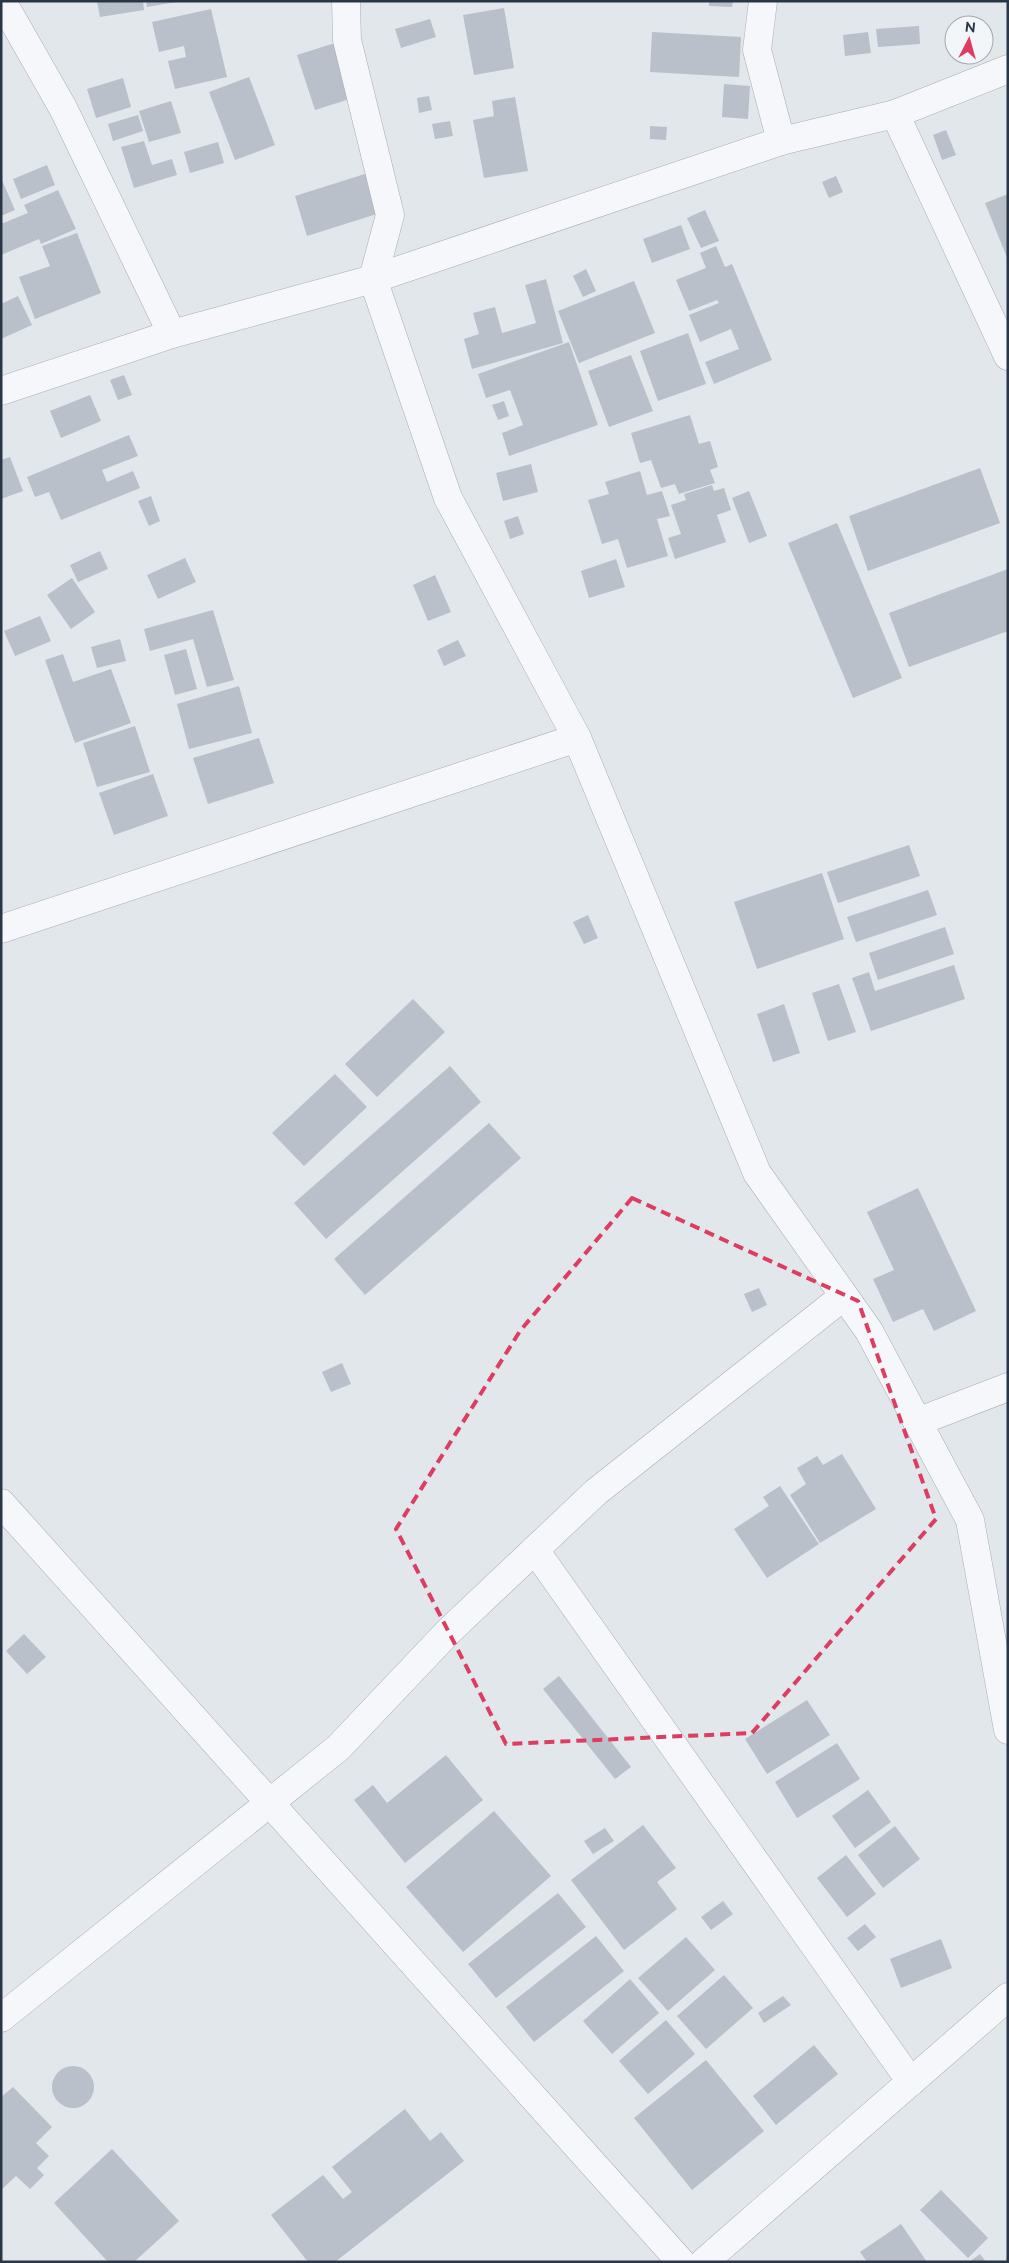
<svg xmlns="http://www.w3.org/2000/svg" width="1009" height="2263" viewBox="0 0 1009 2263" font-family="Raleway,sans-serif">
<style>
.building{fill:#b9c0ca}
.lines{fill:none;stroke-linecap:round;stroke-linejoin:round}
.minor-casing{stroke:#a6aeb7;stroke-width:29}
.minor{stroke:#f6f7fa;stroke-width:28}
.marked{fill:none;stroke:#dc3d61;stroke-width:4;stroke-dasharray:10 6;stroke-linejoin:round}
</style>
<rect width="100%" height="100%" fill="#e2e7ec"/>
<g class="building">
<polygon points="97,1 143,1 144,10 100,17"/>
<polygon points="146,1 176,1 176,2 147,7"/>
<polygon points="709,1 733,1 732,7 709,6"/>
<polygon points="504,8 514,68 474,75 463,15"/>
<polygon points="211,9 227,77 175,89 168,61 186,57 184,46 159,52 152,22"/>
<polygon points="430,19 436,37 401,48 395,29"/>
<polygon points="919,26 920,44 878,47 876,29"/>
<polygon points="652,32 741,37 739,77 650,72"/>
<polygon points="868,32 871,53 845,56 843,35"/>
<polygon points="338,42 356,97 315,110 297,55"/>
<polygon points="249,77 275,145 235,160 209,92"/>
<polygon points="123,78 131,107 96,118 87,89"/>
<polygon points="724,84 750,86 748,119 722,117"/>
<polygon points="429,96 432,110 419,113 417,98"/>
<polygon points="515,97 528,171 484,178 473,120 494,116 492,101"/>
<polygon points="171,101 181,133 149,142 139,111"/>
<polygon points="138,115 143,131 113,141 108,124"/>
<polygon points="450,121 453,136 435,139 432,124"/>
<polygon points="650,126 667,127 666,140 650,139"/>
<polygon points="946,130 956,155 942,160 933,135"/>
<polygon points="144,141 152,165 172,159 177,175 134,188 121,147"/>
<polygon points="218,142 224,163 190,173 184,152"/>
<polygon points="47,165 55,185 21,199 13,179"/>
<polygon points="368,173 380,213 307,236 295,196"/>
<polygon points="836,176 843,192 829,198 822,182"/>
<polygon points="1,178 15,210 1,216"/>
<polygon points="58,190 76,229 41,244 39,239 1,255 1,224 28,213 24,205"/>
<polygon points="1008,194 1008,260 985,203"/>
<polygon points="705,210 719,241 701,248 687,218"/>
<polygon points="681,225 690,249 652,263 643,239"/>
<polygon points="77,233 101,293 35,319 19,277 50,266 42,246"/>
<polygon points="716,246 725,267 732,264 772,360 714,384 705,362 739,349 731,329 700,342 689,315 719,303 717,300 689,311 676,280 706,268 700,253"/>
<polygon points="586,269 596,291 583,297 573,276"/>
<polygon points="546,279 563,343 472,369 464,339 479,334 473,313 495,307 502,333 536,323 525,285"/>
<polygon points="634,281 655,333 579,363 558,311"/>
<polygon points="18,296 32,325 1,339 1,304"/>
<polygon points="688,333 706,384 658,401 640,351"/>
<polygon points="569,342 598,425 509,456 502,433 523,425 510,390 486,398 478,374"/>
<polygon points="631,355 653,411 609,427 588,371"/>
<polygon points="124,375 132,395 118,400 110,380"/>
<polygon points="90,395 101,421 61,438 50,411"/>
<polygon points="504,401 509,416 498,420 492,405"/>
<polygon points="690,415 699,444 710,441 718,467 710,470 715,483 679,494 675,484 661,488 651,460 640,463 631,433"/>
<polygon points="129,435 138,456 102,470 107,482 133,471 140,488 61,520 49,492 35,497 27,477"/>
<polygon points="10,457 23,491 1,499 1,460"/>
<polygon points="531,464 538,492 503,501 496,473"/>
<polygon points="980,468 1000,523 868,571 849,516"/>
<polygon points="640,471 647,495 662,491 670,516 657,519 668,556 627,568 618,539 602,544 588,500 609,494 605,482"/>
<polygon points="712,485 714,491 724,488 731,510 717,515 726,542 675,559 668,538 681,534 671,505 686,500 684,494"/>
<polygon points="749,491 767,536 749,543 732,498"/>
<polygon points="151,496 160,521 149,526 138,501"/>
<polygon points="518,516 524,534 510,539 504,521"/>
<polygon points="837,523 902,678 853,698 788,543"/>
<polygon points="100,551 108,569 78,582 70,565"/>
<polygon points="185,558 196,582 158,599 147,575"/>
<polygon points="616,559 625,587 589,598 581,571"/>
<polygon points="1008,569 1008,631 909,667 889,613"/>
<polygon points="435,575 451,612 428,621 413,585"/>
<polygon points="72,578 95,612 71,629 47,595"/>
<polygon points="213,610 234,680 207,687 193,639 150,651 144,629"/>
<polygon points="40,616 51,641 15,656 4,631"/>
<polygon points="120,639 126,661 97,668 91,647"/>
<polygon points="458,640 466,656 444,666 437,650"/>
<polygon points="186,649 197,689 175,695 164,655"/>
<polygon points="63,654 73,682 111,669 131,723 75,743 45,660"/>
<polygon points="239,686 252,733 189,749 177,704"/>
<polygon points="135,726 150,772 97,787 83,743"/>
<polygon points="259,738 274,783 208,804 193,758"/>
<polygon points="153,774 168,816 114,835 99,793"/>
<polygon points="909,845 920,876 838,903 827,872"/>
<polygon points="822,873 844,939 757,969 734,902"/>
<polygon points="928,890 937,915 856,942 847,917"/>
<polygon points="588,915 598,938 584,944 573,922"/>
<polygon points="945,927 954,954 878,980 869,953"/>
<polygon points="954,965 965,999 871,1031 852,978 869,972 875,991"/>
<polygon points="839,984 856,1032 828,1041 812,993"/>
<polygon points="413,999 445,1032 377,1097 345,1064"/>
<polygon points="784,1004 800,1053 773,1062 757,1014"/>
<polygon points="450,1066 481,1102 326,1239 294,1203"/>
<polygon points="335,1074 367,1107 304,1166 272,1133"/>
<polygon points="489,1123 521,1158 365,1295 334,1259"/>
<polygon points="918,1188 976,1311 934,1331 923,1309 893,1322 873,1279 894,1270 867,1212"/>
<polygon points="759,1288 767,1305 752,1312 744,1294"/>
<polygon points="342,1363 351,1384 331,1392 322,1372"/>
<polygon points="842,1454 876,1509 820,1543 790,1495 806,1484 797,1468 817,1456 823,1465"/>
<polygon points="780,1486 819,1544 767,1578 734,1529 769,1506 763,1497"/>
<polygon points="24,1634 46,1657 27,1674 6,1651"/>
<polygon points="559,1676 631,1767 615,1779 543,1689"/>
<polygon points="807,1700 830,1735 767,1774 745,1739"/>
<polygon points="837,1743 860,1779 797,1818 775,1782"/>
<polygon points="446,1755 483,1800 405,1863 354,1800 373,1785 387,1803"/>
<polygon points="868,1790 891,1822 855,1848 832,1816"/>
<polygon points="494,1811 551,1876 463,1952 406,1887"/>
<polygon points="643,1825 676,1868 657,1882 677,1909 624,1950 571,1880"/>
<polygon points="895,1826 920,1859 883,1888 858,1855"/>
<polygon points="605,1828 614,1841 593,1854 584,1841"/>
<polygon points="846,1855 876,1894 847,1917 817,1878"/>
<polygon points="558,1893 586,1927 496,1998 468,1964"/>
<polygon points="723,1901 733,1914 711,1930 701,1917"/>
<polygon points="865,1924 876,1937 858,1951 847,1938"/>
<polygon points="596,1936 624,1971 534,2042 506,2007"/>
<polygon points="686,1937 715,1970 668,2011 638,1978"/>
<polygon points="941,1939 952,1968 901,1988 890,1959"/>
<polygon points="724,1975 753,2008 706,2049 677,2016"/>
<polygon points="630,1979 659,2013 612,2054 583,2021"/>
<polygon points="783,1996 791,2005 764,2023 758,2013"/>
<polygon points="666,2020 695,2054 648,2094 619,2061"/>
<polygon points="814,2045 838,2074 776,2125 753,2096"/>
<polygon points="706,2060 764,2131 692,2190 634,2118"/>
<circle cx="73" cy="2087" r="21"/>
<polygon points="13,2087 52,2127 36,2143 49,2156 37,2168 44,2175 30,2189 16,2176 1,2190 1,2097"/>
<polygon points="405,2109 430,2141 441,2132 464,2161 335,2262 308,2262 271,2215 323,2175 343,2199 352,2192 332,2167"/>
<polygon points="112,2149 179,2221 134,2262 108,2262 54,2203"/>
<polygon points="941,2190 988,2238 968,2258 920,2210"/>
<polygon points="901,2224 927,2262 867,2262 860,2252"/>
<polygon points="980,2254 986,2262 969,2262"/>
</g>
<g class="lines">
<g class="minor-casing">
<g id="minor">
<polyline points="2,1 63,108 172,334"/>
<polyline points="346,1 347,40 390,215 373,279 448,498 577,738 757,1173 869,1331 970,1520 1008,1730"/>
<polyline points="763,1 757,50 781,141"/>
<polyline points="895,114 1008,356"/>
<polyline points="1,391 172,334 373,279 781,141 895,114 1008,69"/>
<polyline points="1,929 577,738"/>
<polyline points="917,1422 1008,1387"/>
<polyline points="1,1503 681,2262"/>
<polyline points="535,1550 911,2082"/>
<polyline points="1,2018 338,1748 449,1631 596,1492 844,1296"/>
<polyline points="704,2262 1008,1997"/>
</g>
</g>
<use href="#minor" class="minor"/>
</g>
<path class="marked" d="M632,1198l226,103 78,218 -184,214 -246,11 -110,-215 124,-198z"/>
<rect width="1009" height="2263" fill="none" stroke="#283646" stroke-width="5"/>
<g transform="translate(969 40) rotate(6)"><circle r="24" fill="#f3f6f9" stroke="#a2a9b1"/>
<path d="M0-4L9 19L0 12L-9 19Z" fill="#dc3d61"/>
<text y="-8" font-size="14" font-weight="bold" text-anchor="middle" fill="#283646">N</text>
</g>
</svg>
